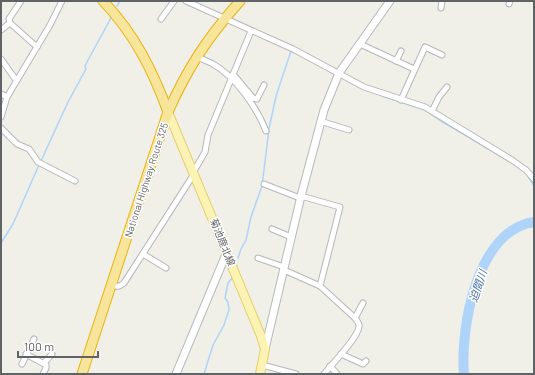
<svg xmlns="http://www.w3.org/2000/svg" width="535" height="375" viewBox="0 0 535 375" font-family="Barlow,'Noto Sans JP',sans-serif">
<style>
.lines{fill:none;stroke-linecap:round;stroke-linejoin:round}
.stream{stroke:#afd4f9;stroke-width:1.5}
.river{stroke:#afd4f9;stroke-width:10}
.street-casing{stroke:#b5b7bb;stroke-width:7}
.secondary-casing{stroke:#b6b9be;stroke-width:9}
.primary-casing{stroke:#e8ce69;stroke-width:10}
.highway-casing{stroke:#e9b410;stroke-width:11}
.street{stroke:#fff;stroke-width:5}
.secondary{stroke:#fff;stroke-width:7}
.primary{stroke:#faf3b4;stroke-width:8}
.highway{stroke:#f6e59a;stroke-width:9}
.labels{text-anchor:middle;stroke-width:3;stroke-linejoin:round;paint-order:stroke}
.street-label{font-size:10px;fill:#5f6267;stroke:#fff}
.water-label{font-size:11px;font-style:italic;fill:#4c73ac;stroke:#fff}
</style>
<rect width="100%" height="100%" fill="#f0efe8"/>
<g class="lines">
<g class="stream">
<polyline points="117,6 120,1"/>
<polyline points="382,96 425,110 441,121 506,159"/>
<polyline points="41,161 68,102 86,69 85,66 88,60 111,18"/>
<polyline points="528,176 534,186"/>
<polyline points="1,243 13,224 39,165"/>
<polyline points="238,258 241,249 246,240 251,217 262,186 269,129 276,96 291,51 295,53"/>
<polyline points="204,374 213,345 224,325 229,310 228,302 225,298 228,283 233,277"/>
</g>
<path class="river" d="M464,374c-4,-46 13,-144 70,-152"/>
<g class="street-casing">
<g id="street">
<polyline points="21,1 9,19 10,23 37,47"/>
<polyline points="186,1 293,49 364,87 425,107 512,160 526,170 534,179"/>
<polyline points="509,4 510,1"/>
<polyline points="441,8 442,1"/>
<polyline points="161,19 174,1"/>
<polyline points="1,30 10,23"/>
<polyline points="360,44 414,69"/>
<path d="M197,56c5,4 11,5 16,8 23,13 44,44 53,67"/>
<polyline points="1,59 16,80"/>
<polyline points="396,61 401,51"/>
<polyline points="233,74 253,98 257,99 264,85"/>
<polyline points="1,94 7,97"/>
<polyline points="401,100 425,47 442,55"/>
<polyline points="432,111 439,97 447,87"/>
<polyline points="1,117 7,97 50,25 62,1"/>
<polyline points="320,121 349,130"/>
<polyline points="1,128 17,144 29,149 38,162 75,181"/>
<polyline points="194,171 205,152 208,135 251,31"/>
<polyline points="264,184 300,198"/>
<polyline points="301,196 340,207 320,286"/>
<polyline points="272,229 291,237"/>
<polyline points="143,254 166,268"/>
<polyline points="258,258 284,267"/>
<path d="M284,270l36,16 35,32c2,3 5,6 4,9 -2,12 -27,37 -35,47"/>
<path d="M112,285c5,2 7,2 12,-2l70,-109"/>
<polyline points="355,318 363,303"/>
<polyline points="26,354 46,365 46,368 43,374"/>
<polyline points="341,354 363,364 366,361"/>
<polyline points="44,363 52,354"/>
<polyline points="22,364 34,339"/>
<polyline points="262,365 296,374"/>
<polyline points="330,366 337,374"/>
</g>
</g>
<g class="secondary-casing">
<g id="secondary">
<polyline points="265,349 301,196 324,110 339,73 390,1"/>
<polyline points="176,374 227,252"/>
</g>
</g>
<g class="primary-casing">
<polyline id="primary" points="168,112 261,336 265,349 260,374"/>
</g>
<g class="highway-casing">
<g id="highway">
<path d="M103,1c31,32 50,70 65,111"/>
<path d="M82,374l86,-262c20,-45 40,-75 72,-111"/>
</g>
</g>
<use href="#street" class="street"/>
<use href="#secondary" class="secondary"/>
<use href="#primary" class="primary"/>
<use href="#highway" class="highway"/>
</g>
<g class="labels">
<g class="street-label">
<text transform="translate(146 180) rotate(-72)" y="4">National Highway Route 325</text>
<text transform="translate(223 242) rotate(68)" y="4">菊池鹿北線</text>
</g>
<g class="water-label">
<text transform="translate(478 286) rotate(-71)" y="4">迫間川</text>
</g>
</g>
<rect width="535" height="375" fill="none" stroke="#5f6267" stroke-width="4"/>
<path d="M18 351v6h80v-6" fill="none" stroke="#5f6267" stroke-width="2"/>
<text x="24" y="351" font-size="12" fill="#5f6267" stroke="#ffffff" stroke-width="3" paint-order="stroke">100 m</text>
</svg>
